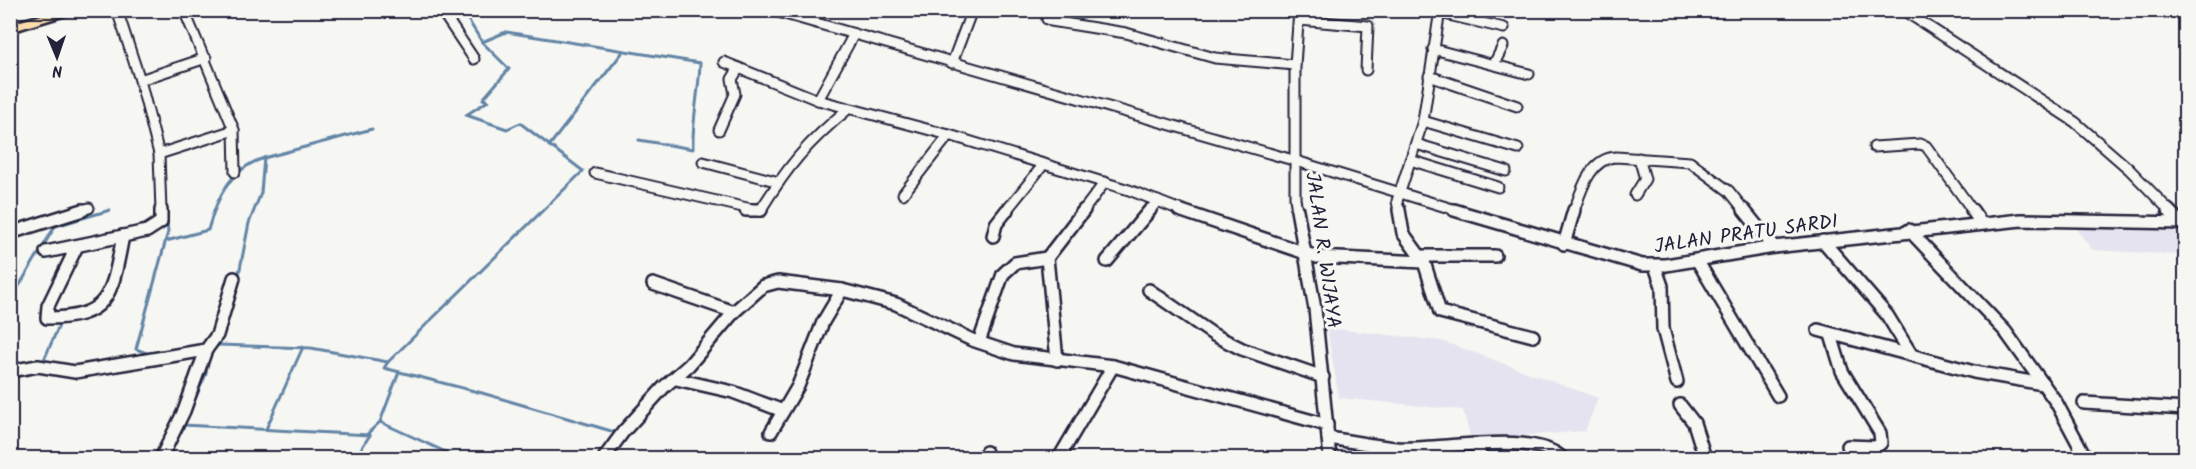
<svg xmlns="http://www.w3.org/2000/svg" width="2196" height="469" viewBox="0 0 2196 469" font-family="Kalam,sans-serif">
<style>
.built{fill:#e5e3ef}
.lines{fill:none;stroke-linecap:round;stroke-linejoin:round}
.stream{stroke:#6284a5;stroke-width:3}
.minor-far1-casing{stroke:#22223b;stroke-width:13}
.minor-casing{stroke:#22223b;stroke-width:16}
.highway-casing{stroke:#22223b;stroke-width:5}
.minor-far1{stroke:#f6f6f2;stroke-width:9}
.minor{stroke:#f6f6f2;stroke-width:11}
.highway{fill:#faddab;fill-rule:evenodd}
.labels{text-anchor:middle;stroke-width:6;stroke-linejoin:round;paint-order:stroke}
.street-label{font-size:20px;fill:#22223b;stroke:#f6f6f2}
</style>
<rect width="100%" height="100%" fill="#f6f6f2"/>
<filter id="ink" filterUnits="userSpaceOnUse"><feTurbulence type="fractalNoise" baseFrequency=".0167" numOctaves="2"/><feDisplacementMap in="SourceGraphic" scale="12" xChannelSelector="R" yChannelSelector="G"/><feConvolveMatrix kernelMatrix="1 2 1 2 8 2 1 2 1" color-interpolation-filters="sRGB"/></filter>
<g filter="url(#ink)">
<g class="built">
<polygon points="2072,224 2168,224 2185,231 2185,255 2093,250"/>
<polygon points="1327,328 1442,341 1598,398 1585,431 1471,440 1463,410 1339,398"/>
</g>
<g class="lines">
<g class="stream">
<polyline points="462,10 482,42"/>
<polyline points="549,146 622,53"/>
<polyline points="56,226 110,210"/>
<path d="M166,241l42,-11c9,-33 22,-61 56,-72"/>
<polyline points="238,279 249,223 261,193 264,158 372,129"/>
<polyline points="10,301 57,223"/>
<polyline points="220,345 311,348 388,362 384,368 482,393 618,433"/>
<polyline points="213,348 219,345 221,337"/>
<polyline points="149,354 136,349 168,232 167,223"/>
<polyline points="43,362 61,321"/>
<path d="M388,362l195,-191 -63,-48 -13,6 -41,-14 22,-14 -5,-2 26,-30 -27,-27 24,-10 194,31c-1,30 -8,56 -7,86l-54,-9"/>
<polyline points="191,408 206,374 208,361"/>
<polyline points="380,422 459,458"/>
<polyline points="183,425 370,435"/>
<polyline points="266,429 303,347"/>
<polyline points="355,458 370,435 368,433 380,422 399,372"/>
</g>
<g class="minor-far1-casing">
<g id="minor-far1">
<polyline points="117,10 140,80 159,154 161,211"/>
<polyline points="184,10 234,130 235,172"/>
<polyline points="441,10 474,59"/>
<polyline points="771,10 1293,160 1459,211"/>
<polyline points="1048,10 1047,19 1051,21 1126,33 1215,58 1295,65"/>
<polyline points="1903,10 2075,122 2129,169 2170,211"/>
<polyline points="1440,13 1504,28"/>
<polyline points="1299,20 1368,26 1366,70"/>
<polyline points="1433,49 1529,74"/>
<polyline points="724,62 818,100 949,135 1129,190 1183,211"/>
<polyline points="952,63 972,10"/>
<polyline points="1494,64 1503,46"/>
<polyline points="1429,76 1517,106"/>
<polyline points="140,80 206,58"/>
<polyline points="818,100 854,34"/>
<polyline points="1423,121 1518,149"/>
<polyline points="719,130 735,94 732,79 739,68"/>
<polyline points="1416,144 1506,171"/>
<polyline points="1874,147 1920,144 1926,146 1973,211"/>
<polyline points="159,154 234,130"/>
<polyline points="1410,160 1498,187"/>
<polyline points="703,162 779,182"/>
<path d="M595,173l165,38c28,-45 47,-68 88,-102"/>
<polyline points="903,194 949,135"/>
<polyline points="1635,195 1645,179 1639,158"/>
<polyline points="78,211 89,208"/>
<polyline points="1006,211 1044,164"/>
<polyline points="1083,211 1105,182"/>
<polyline points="1149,211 1158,201"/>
<polyline points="1297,211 1295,198 1295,65 1299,10"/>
<polyline points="1399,211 1397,201 1423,121 1440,10"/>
<path d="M1574,211c7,-20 16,-53 42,-54l74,5 39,29 16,20"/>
</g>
</g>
<g class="minor-casing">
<g id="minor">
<polyline points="746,210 761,210"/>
<polyline points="1179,210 1317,257 1424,262"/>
<polyline points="1297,210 1315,309 1330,458"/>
<polyline points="1399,210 1403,233 1424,262 1440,312 1533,336"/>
<polyline points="1454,210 1642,265 1666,265 1774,247 2021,220 2186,223"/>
<polyline points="1744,210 1774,247"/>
<polyline points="1972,210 1981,223"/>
<polyline points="2168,210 2182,224"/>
<polyline points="1909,230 2005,331 2056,402 2086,458"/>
<polyline points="10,233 83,210"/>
<polyline points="993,236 996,224 1007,210"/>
<polyline points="1823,241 1887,315 1911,354"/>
<polyline points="1564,244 1574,210"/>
<path d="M77,246l-29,60 -1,12c65,0 65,-27 76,-82"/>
<polyline points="46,252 147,231 161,222 161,210"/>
<polyline points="1422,256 1495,256"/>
<polyline points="1697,260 1778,396"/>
<polyline points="1107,261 1150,210"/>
<polyline points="1655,266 1662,286 1663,329 1677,382"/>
<polyline points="653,284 734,312"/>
<polyline points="1149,290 1214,335 1242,349 1323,377"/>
<polyline points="1818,330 1974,372 2043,384"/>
<polyline points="1831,335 1842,371 1880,433 1881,443 1876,447 1848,446"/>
<polyline points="979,342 1003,274 1015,263 1047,258"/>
<polyline points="1057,360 1047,258 1084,210"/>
<polyline points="10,371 38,366 75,372 206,350 217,335 234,278"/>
<polyline points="676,379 733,392 783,411"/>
<polyline points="2084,403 2186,409"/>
<polyline points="1680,405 1694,423 1705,458"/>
<polyline points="771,432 798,386 823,322 842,290"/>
<path d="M1328,438c23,3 46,8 68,10 41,3 138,-18 166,10"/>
<polyline points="1477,446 1481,458"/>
<polyline points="2179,456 2186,456"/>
<polyline points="161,458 184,411 206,350"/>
<polyline points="604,458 623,432 664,387 689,365 734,312 763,286 778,282 842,290 896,304 972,340 1014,354 1113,366 1327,425"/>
<polyline points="983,458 986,452"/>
<polyline points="1059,458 1113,366"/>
</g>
</g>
<g class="highway-casing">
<polygon id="highway" points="60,10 82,10 10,32 10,24"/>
</g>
<use href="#minor-far1" class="minor-far1"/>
<use href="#minor" class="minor"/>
<use href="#highway" class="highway"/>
</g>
</g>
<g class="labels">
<g class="street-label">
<text transform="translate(1746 233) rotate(-8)" y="7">JALAN PRATU SARDI</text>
<text transform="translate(1324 250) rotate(82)" y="7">JALAN R. WIJAYA</text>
</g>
</g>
<rect width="2196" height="469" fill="none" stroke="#f6f6f2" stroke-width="36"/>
<rect x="18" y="18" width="2160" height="433" fill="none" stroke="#22223b" stroke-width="2" filter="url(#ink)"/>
<g transform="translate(57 57) rotate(178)" stroke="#f6f6f2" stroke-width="4.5" paint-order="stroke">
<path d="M0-4.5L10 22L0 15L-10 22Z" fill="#22223b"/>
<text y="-9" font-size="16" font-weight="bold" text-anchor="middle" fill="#22223b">N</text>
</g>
</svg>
